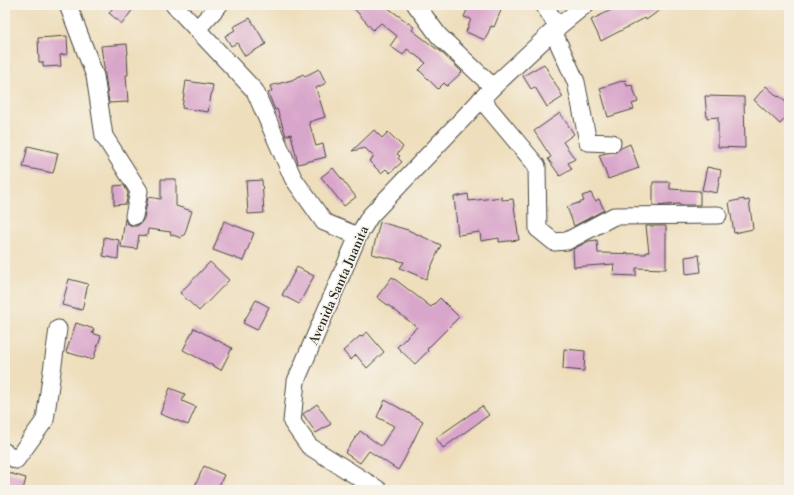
<svg xmlns="http://www.w3.org/2000/svg" width="794" height="495" viewBox="0 0 794 495" font-family="'Libre Bodoni',serif">
<style>
.building{fill:#d9a6cb}
.lines{fill:none;stroke-linecap:round;stroke-linejoin:round}
.minor-casing{stroke:#484641;stroke-width:19}
.minor{stroke:#fff;stroke-width:17}
.labels{text-anchor:middle;stroke-width:3;stroke-linejoin:round;paint-order:stroke}
.street-label{font-size:13px;fill:#2b2b2b;stroke:#f7f3e8}
</style>
<rect width="100%" height="100%" fill="#f7f3e8"/>
<filter id="ink" filterUnits="userSpaceOnUse"><feTurbulence type="fractalNoise" baseFrequency=".025" numOctaves="2"/><feDisplacementMap in="SourceGraphic" scale="8" xChannelSelector="R" yChannelSelector="G"/><feConvolveMatrix kernelMatrix="1 2 1 2 8 2 1 2 1" color-interpolation-filters="sRGB"/></filter>
<filter id="wash" filterUnits="userSpaceOnUse"><feTurbulence type="fractalNoise" baseFrequency=".012" numOctaves="4" result="noise"/><feDisplacementMap in="SourceGraphic" scale="16" xChannelSelector="R" yChannelSelector="G"/><feGaussianBlur stdDeviation="0.9" result="paint"/><feColorMatrix in="noise" values="0 0 0 0 0 0 0 0 0 0 0 0 0 0 0 0 0 1.4 0 .05"/><feComposite in="paint" operator="in"/></filter>
<g filter="url(#wash)">
<rect width="100%" height="100%" fill="#eedebc"/>
<g id="blocks">
<g class="building">
<polygon points="115,5 136,5 122,24 109,13"/>
<polygon points="351,5 384,5 414,27 412,30 438,50 438,49 462,72 447,86 444,83 438,89 419,70 426,63 407,49 403,55 390,46 397,36 381,23 373,30"/>
<polygon points="469,5 494,5 502,8 494,27 491,26 485,40 466,32 471,19 464,17"/>
<polygon points="621,5 667,5 646,20 645,18 601,41 591,20"/>
<polygon points="250,18 266,44 245,56 237,43 231,46 225,36 235,30 233,27"/>
<polygon points="67,36 68,54 60,55 61,66 43,67 43,62 39,62 38,38"/>
<polygon points="127,44 128,54 127,54 128,75 126,75 128,102 109,103 101,46"/>
<polygon points="544,64 563,97 547,107 535,87 531,89 523,76"/>
<polygon points="319,69 326,83 316,88 325,117 309,122 316,146 323,144 326,157 298,164 291,134 286,136 277,109 275,110 268,93 272,91 270,86 292,80 303,74 305,76"/>
<polygon points="625,80 627,86 632,85 638,102 632,104 634,109 608,117 600,88"/>
<polygon points="186,81 213,85 208,112 182,108"/>
<polygon points="766,86 778,97 779,96 789,105 789,114 780,124 754,100"/>
<polygon points="705,96 744,97 745,148 718,147 718,117 707,118"/>
<polygon points="560,113 574,134 563,142 575,159 568,163 572,169 560,176 548,159 551,157 534,131"/>
<polygon points="374,130 382,138 388,132 403,147 397,154 400,156 398,158 402,162 390,173 386,169 381,173 369,161 374,157 365,148 352,151"/>
<polygon points="630,144 639,168 608,179 599,155 606,153 616,152 621,148"/>
<polygon points="28,146 58,153 53,173 23,167"/>
<polygon points="707,167 721,170 717,193 702,190"/>
<polygon points="333,168 356,197 344,206 321,177"/>
<polygon points="161,179 176,179 176,206 192,211 184,236 182,235 181,238 170,234 171,232 148,229 147,236 139,235 137,249 121,247 125,219 127,223 132,226 137,226 141,223 144,218 148,197 161,199"/>
<polygon points="262,180 264,213 248,214 246,181"/>
<polygon points="653,182 670,182 670,189 700,191 700,205 679,205 679,204 653,206"/>
<polygon points="124,185 128,193 126,204 114,205 114,186"/>
<polygon points="591,193 595,201 599,199 604,210 574,226 567,207 584,201 582,196"/>
<polygon points="468,194 469,201 502,197 502,200 513,199 519,240 499,242 499,238 481,241 480,232 458,235 454,197"/>
<polygon points="744,199 744,201 749,200 753,229 734,233 729,202"/>
<polygon points="224,221 254,233 243,261 213,250"/>
<polygon points="380,222 408,230 441,245 426,279 400,268 404,262 372,254"/>
<polygon points="646,226 666,226 666,269 636,268 636,276 613,275 614,264 574,267 573,249 589,241 597,240 598,253 646,254 646,252 649,252"/>
<polygon points="104,237 119,240 118,259 103,256"/>
<polygon points="699,255 701,272 686,274 685,257"/>
<polygon points="210,262 229,280 199,311 180,293"/>
<polygon points="297,267 314,276 299,304 282,295"/>
<polygon points="392,277 431,307 440,298 459,317 427,349 428,351 415,364 397,347 417,327 377,297"/>
<polygon points="69,279 88,284 82,310 62,305"/>
<polygon points="256,300 269,307 257,330 243,323"/>
<polygon points="76,323 94,329 92,333 101,336 93,360 66,352"/>
<polygon points="194,328 232,348 221,370 183,350"/>
<polygon points="367,332 384,352 367,368 356,355 351,360 343,351 360,336 361,337"/>
<polygon points="564,349 585,351 584,371 563,369"/>
<polygon points="170,388 185,394 182,401 196,407 188,425 160,414"/>
<polygon points="385,400 423,421 405,458 398,470 369,451 360,463 345,453 360,431 381,446 394,426 377,417"/>
<polygon points="317,404 331,424 316,433 303,414"/>
<polygon points="482,406 489,415 443,448 436,438"/>
<polygon points="204,466 224,475 217,490 193,490"/>
<polygon points="5,472 26,478 23,490 5,490"/>
</g>
</g>
</g>
<g filter="url(#ink)">
<use href="#blocks" fill-opacity="0" stroke="#484641" stroke-width="1"/>
<g class="lines">
<g class="minor-casing">
<g id="minor">
<polyline points="68,5 95,76 104,136 139,191 134,216"/>
<polyline points="174,5 255,91 293,178 324,222 358,236"/>
<polyline points="416,5 439,36 493,87"/>
<polyline points="544,5 558,27"/>
<polyline points="197,29 219,5"/>
<polyline points="553,31 576,82 588,142 612,143"/>
<polyline points="481,99 537,166 538,229 554,242 567,241 614,216 718,215"/>
<polyline points="5,452 16,460 45,420 58,329"/>
<polyline points="379,490 309,446 292,422 296,381 358,236 370,216 493,87 553,31 585,5"/>
</g>
</g>
<use href="#minor" class="minor"/>
</g>
</g>
<g class="labels">
<g class="street-label">
<text transform="translate(338 285) rotate(-66)" y="5">Avenida Santa Juanita</text>
</g>
</g>
<rect width="794" height="495" fill="none" stroke="#f7f3e8" stroke-width="20"/>
</svg>
